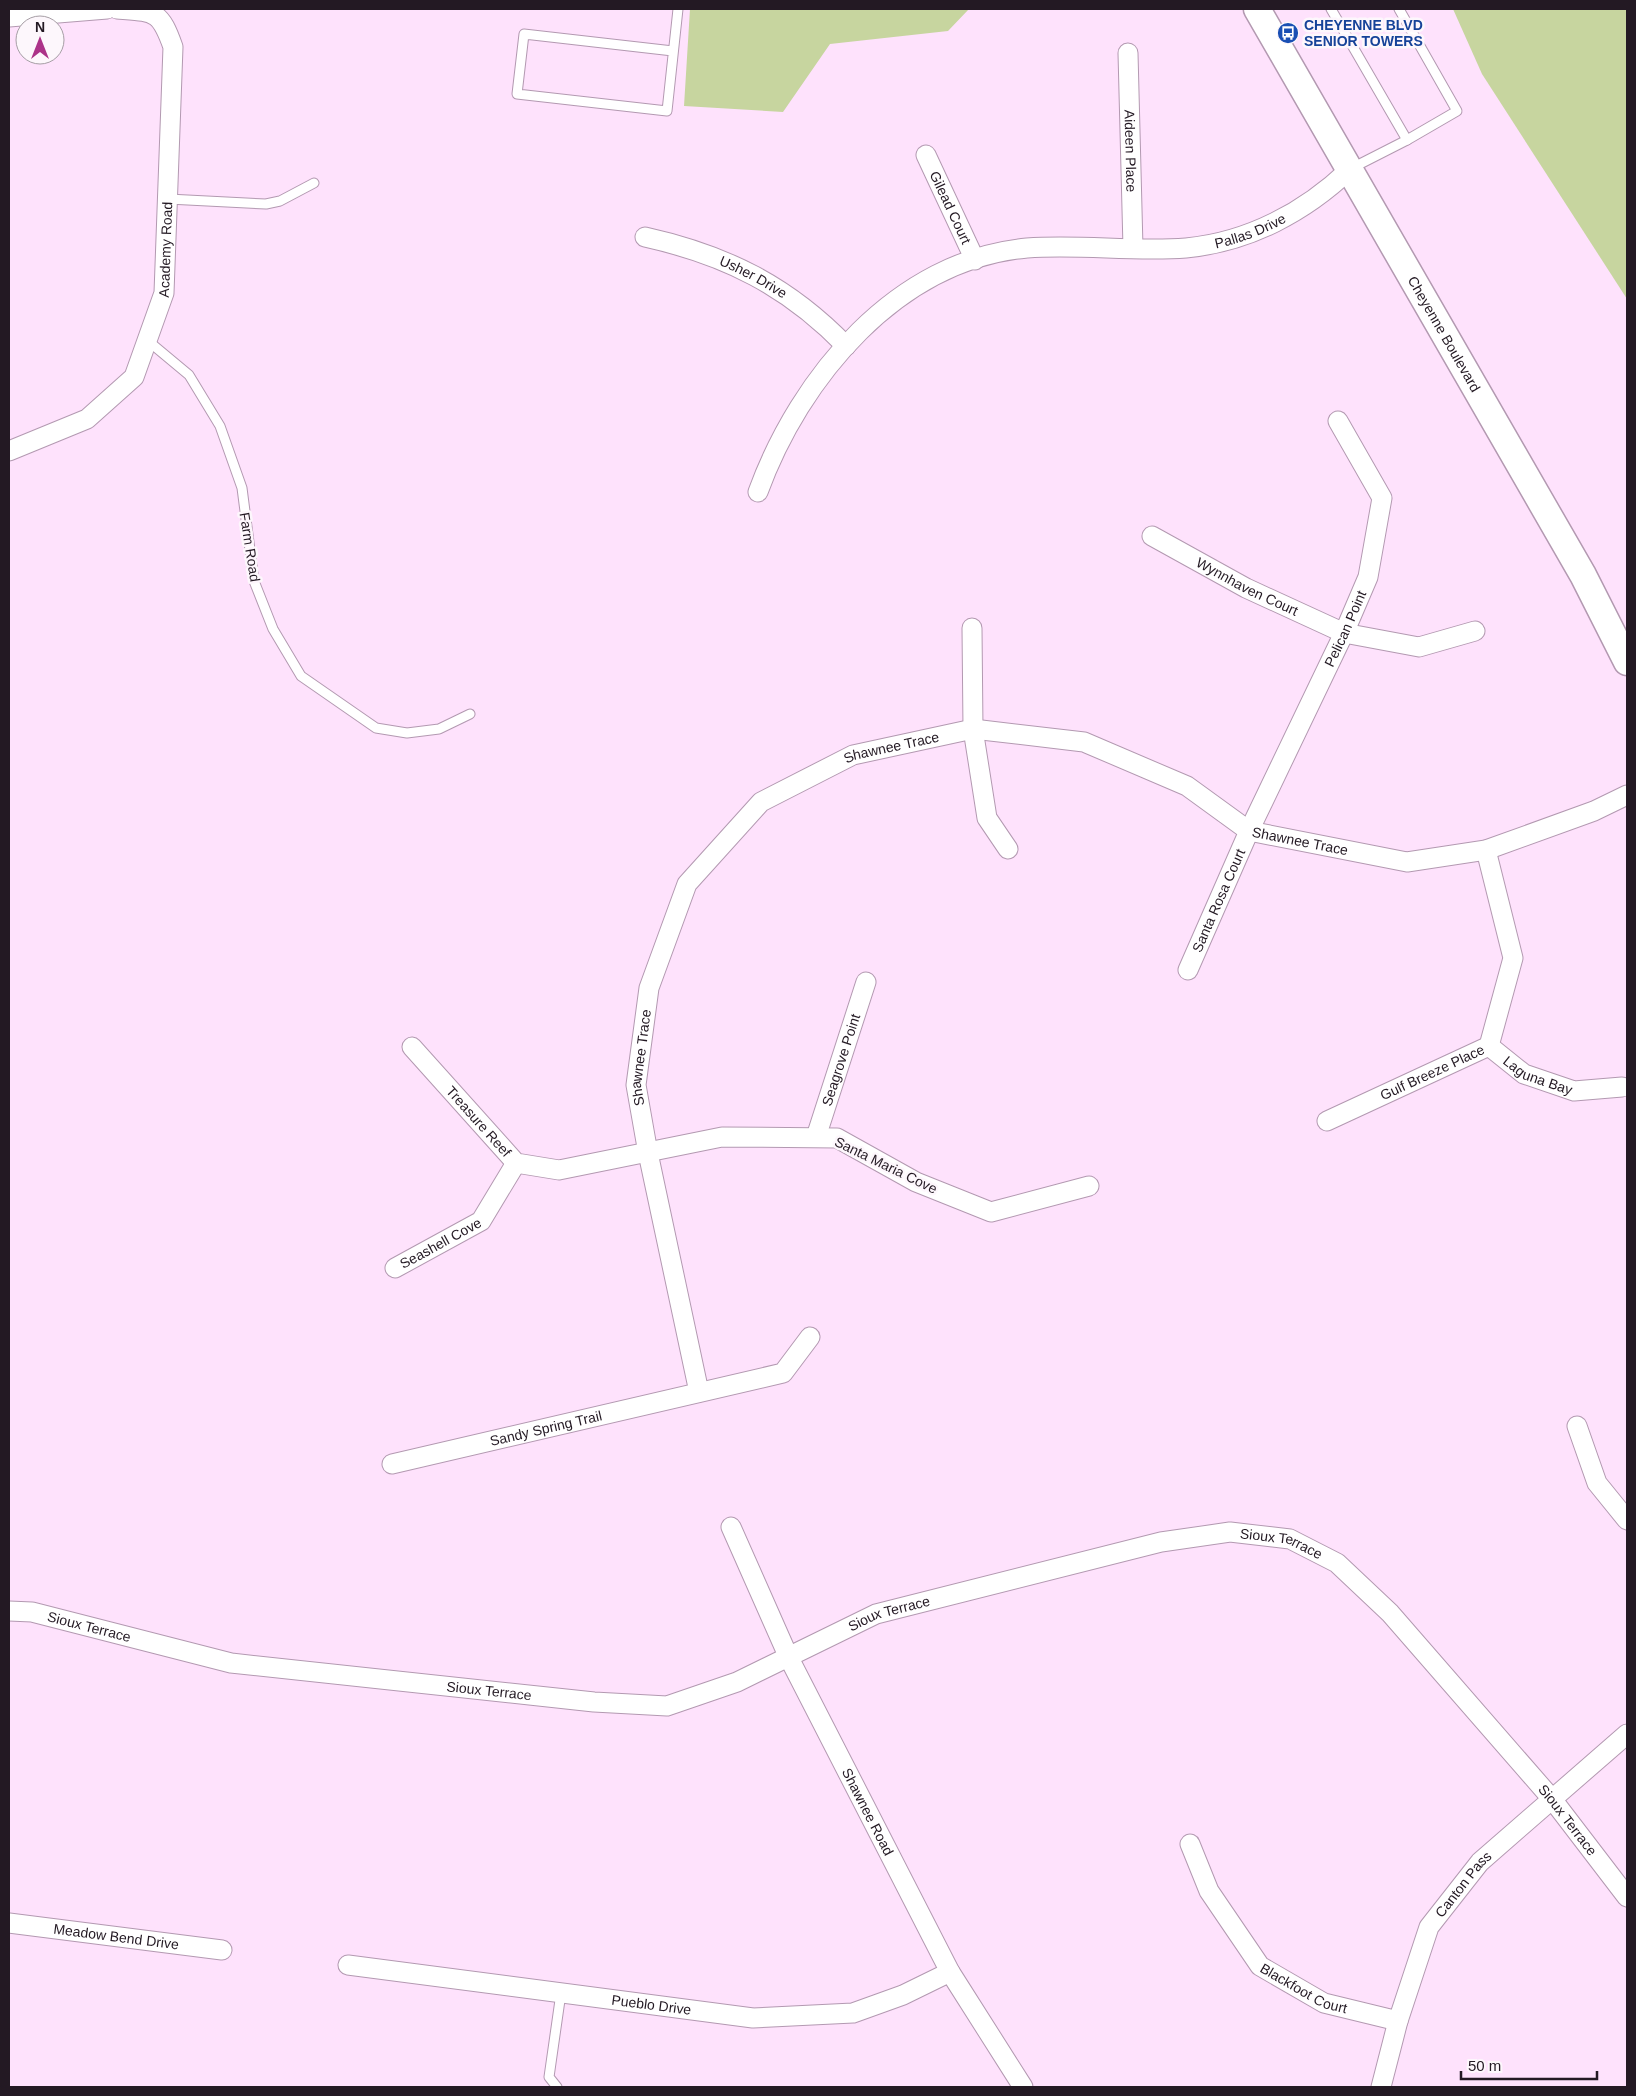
<svg xmlns="http://www.w3.org/2000/svg" width="1636" height="2096" viewBox="0 0 1636 2096" font-family="Arial,sans-serif">
<style>
.green{fill:#c7d59f}
.lines{fill:none;stroke-linecap:round;stroke-linejoin:round}
.lane-casing{stroke:#b399b1;stroke-width:11}
.street-casing{stroke:#b399b1;stroke-width:21}
.secondary-casing{stroke:#b399b1;stroke-width:29}
.lane{stroke:#fff;stroke-width:9}
.street{stroke:#fff;stroke-width:19}
.secondary{stroke:#fff;stroke-width:26}
.labels{text-anchor:middle;stroke-width:5;stroke-linejoin:round;paint-order:stroke}
.transit-label{font-size:14px;font-weight:bold;fill:#164399;stroke:#fdf7fc;text-anchor:start}
.street-label{font-size:14px;fill:#231923;stroke:#fdf7fc}
</style>
<rect width="100%" height="100%" fill="#fee2fc"/>
<g class="green">
<polygon points="690,9 969,9 948,31 830,44 783,112 684,106"/>
<polygon points="1453,9 1627,9 1627,299 1482,74"/>
</g>
<g class="lines">
<g class="lane-casing">
<g id="lane">
<polyline points="1331,9 1407,140 1352,168"/>
<polyline points="1399,9 1457,111 1407,140"/>
<polyline points="673,51 524,34 517,94 667,111 678,9"/>
<polyline points="168,199 266,204 280,201 314,183"/>
<polyline points="147,340 189,375 220,426 242,488 254,581 273,629 301,676 376,728 407,733 439,729 470,714"/>
<polyline points="557,2087 549,2077 561,1993"/>
</g>
</g>
<g class="street-casing">
<g id="street">
<polyline points="9,17 107,9"/>
<path id="s1" d="M1128,53l5,195"/>
<path id="s2" d="M926,155l49,105"/>
<path id="s3" d="M645,237c81,18 143,49 201,109"/>
<path id="s4" d="M9,451l78,-32 47,-42 30,-84 9,-246c-13,-37 -18,-35 -56,-38"/>
<path id="s5" d="M758,492c42,-115 139,-232 269,-244 53,-4 106,4 159,0 63,-6 119,-36 164,-79"/>
<path id="s6" d="M1152,536l94,52 98,45 75,14 56,-16"/>
<polyline points="972,628 973,729 987,818 1008,849"/>
<path id="s7" d="M1188,970l61,-139 95,-198 24,-56 14,-79 -44,-77"/>
<path id="s8" d="M1489,1046l35,28 50,17 48,-4"/>
<path id="s9" d="M412,1047l104,116 43,7 163,-33 115,1 79,44 75,30 98,-26"/>
<path id="s10" d="M1327,1121l162,-75 24,-88 -27,-108"/>
<path id="s11" d="M816,1137l50,-155"/>
<path id="s12" d="M395,1268l86,-47 35,-58"/>
<path id="s13" d="M699,1392l-51,-239 -12,-68 13,-97 38,-104 74,-82 92,-47 120,-26 111,13 103,44 62,45 158,31 79,-12 108,-39 33,-16"/>
<polyline points="1577,1426 1597,1483 1627,1520"/>
<path id="s14" d="M392,1464l391,-91 27,-36"/>
<path id="s15" d="M731,1527l58,131 161,314 73,115"/>
<path id="s16" d="M9,1611l23,1 199,51 363,39 73,4 70,-24 139,-68 285,-72 69,-10 60,7 47,24 53,50 162,186 75,98"/>
<path id="s17" d="M1190,1844l19,47 51,75 64,37 74,18"/>
<path id="s18" d="M9,1923l213,27"/>
<path id="s19" d="M348,1965l405,53 100,-5 50,-18 47,-23"/>
<path id="s20" d="M1381,2087l17,-66 31,-94 51,-65 147,-128"/>
</g>
</g>
<g class="secondary-casing">
<g id="secondary">
<path id="s21" d="M1257,9l326,566 44,87"/>
</g>
</g>
<use href="#lane" class="lane"/>
<use href="#street" class="street"/>
<use href="#secondary" class="secondary"/>
</g>
<defs>
<g id="bus-disc" transform="scale(1.125)"><circle r="9.5" fill="#1a4fb4" stroke="#fdf7fc"/><path d="M-5-6H5V4H4V6H2V4H-2V6H-4V4H-5ZM-3.5-4V0h7V-4ZM-3.5 1.2v1.5H-2V1.2ZM2 1.2v1.5H3.5V1.2Z" fill="#fff"/></g>
</defs>
<g fill-rule="evenodd">
<use href="#bus-disc" x="1288" y="33"/>
</g>
<g class="labels">
<g class="transit-label">
<text x="1304" y="30">CHEYENNE BLVD<tspan x="1304" dy="16">SENIOR TOWERS</tspan></text>
</g>
<g class="street-label">
<text dy="5" stroke="none"><textPath href="#s1" startOffset="98">Aideen Place</textPath></text>
<text dy="5" stroke="none"><textPath href="#s2" startOffset="58">Gilead Court</textPath></text>
<text dy="5" stroke="none"><textPath href="#s5" startOffset="608">Pallas Drive</textPath></text>
<text dy="5" stroke="none"><textPath href="#s4" startOffset="280">Academy Road</textPath></text>
<text dy="5" stroke="none"><textPath href="#s3" startOffset="116">Usher Drive</textPath></text>
<text dy="5" stroke="none"><textPath href="#s21" startOffset="375">Cheyenne Boulevard</textPath></text>
<text transform="translate(250 547) rotate(81)" y="5">Farm Road</text>
<text dy="5" stroke="none"><textPath href="#s6" startOffset="108">Wynnhaven Court</textPath></text>
<text dy="5" stroke="none"><textPath href="#s7" startOffset="376">Pelican Point</textPath></text>
<text dy="5" stroke="none"><textPath href="#s13" startOffset="775">Shawnee Trace</textPath></text>
<text dy="5" stroke="none"><textPath href="#s13" startOffset="1211">Shawnee Trace</textPath></text>
<text dy="5" stroke="none"><textPath href="#s7" startOffset="76">Santa Rosa Court</textPath></text>
<text dy="5" stroke="none"><textPath href="#s13" startOffset="341">Shawnee Trace</textPath></text>
<text dy="5" stroke="none"><textPath href="#s11" startOffset="81">Seagrove Point</textPath></text>
<text dy="5" stroke="none"><textPath href="#s10" startOffset="116">Gulf Breeze Place</textPath></text>
<text dy="5" stroke="none"><textPath href="#s8" startOffset="58">Laguna Bay</textPath></text>
<text dy="5" stroke="none"><textPath href="#s9" startOffset="100">Treasure Reef</textPath></text>
<text transform="translate(886 1165) rotate(26)" y="5">Santa Maria Cove</text>
<text dy="5" stroke="none"><textPath href="#s12" startOffset="52">Seashell Cove</textPath></text>
<text dy="5" stroke="none"><textPath href="#s14" startOffset="158">Sandy Spring Trail</textPath></text>
<text dy="5" stroke="none"><textPath href="#s16" startOffset="1312">Sioux Terrace</textPath></text>
<text dy="5" stroke="none"><textPath href="#s16" startOffset="908">Sioux Terrace</textPath></text>
<text dy="5" stroke="none"><textPath href="#s16" startOffset="82">Sioux Terrace</textPath></text>
<text dy="5" stroke="none"><textPath href="#s16" startOffset="488">Sioux Terrace</textPath></text>
<text dy="5" stroke="none"><textPath href="#s15" startOffset="316">Shawnee Road</textPath></text>
<text dy="5" stroke="none"><textPath href="#s16" startOffset="1718">Sioux Terrace</textPath></text>
<text dy="5" stroke="none"><textPath href="#s20" startOffset="222">Canton Pass</textPath></text>
<text dy="5" stroke="none"><textPath href="#s18" startOffset="108">Meadow Bend Drive</textPath></text>
<text dy="5" stroke="none"><textPath href="#s17" startOffset="191">Blackfoot Court</textPath></text>
<text dy="5" stroke="none"><textPath href="#s19" startOffset="306">Pueblo Drive</textPath></text>
</g>
</g>
<rect width="1636" height="2096" fill="none" stroke="#231923" stroke-width="20"/>
<g transform="translate(40 40)"><circle r="24" fill="#fdf7fc" stroke="#a69ea5"/>
<path d="M0-4L9 19L0 12L-9 19Z" fill="#ac3389"/>
<text y="-8" font-size="14" font-weight="bold" text-anchor="middle" fill="#231923">N</text>
</g>
<path d="M1461 2071v8h136v-8" fill="none" stroke="#231923" stroke-width="2.5"/>
<text x="1468" y="2071" font-size="15" fill="#231923" stroke="#fdf7fc" stroke-width="4" paint-order="stroke">50 m</text>
</svg>
